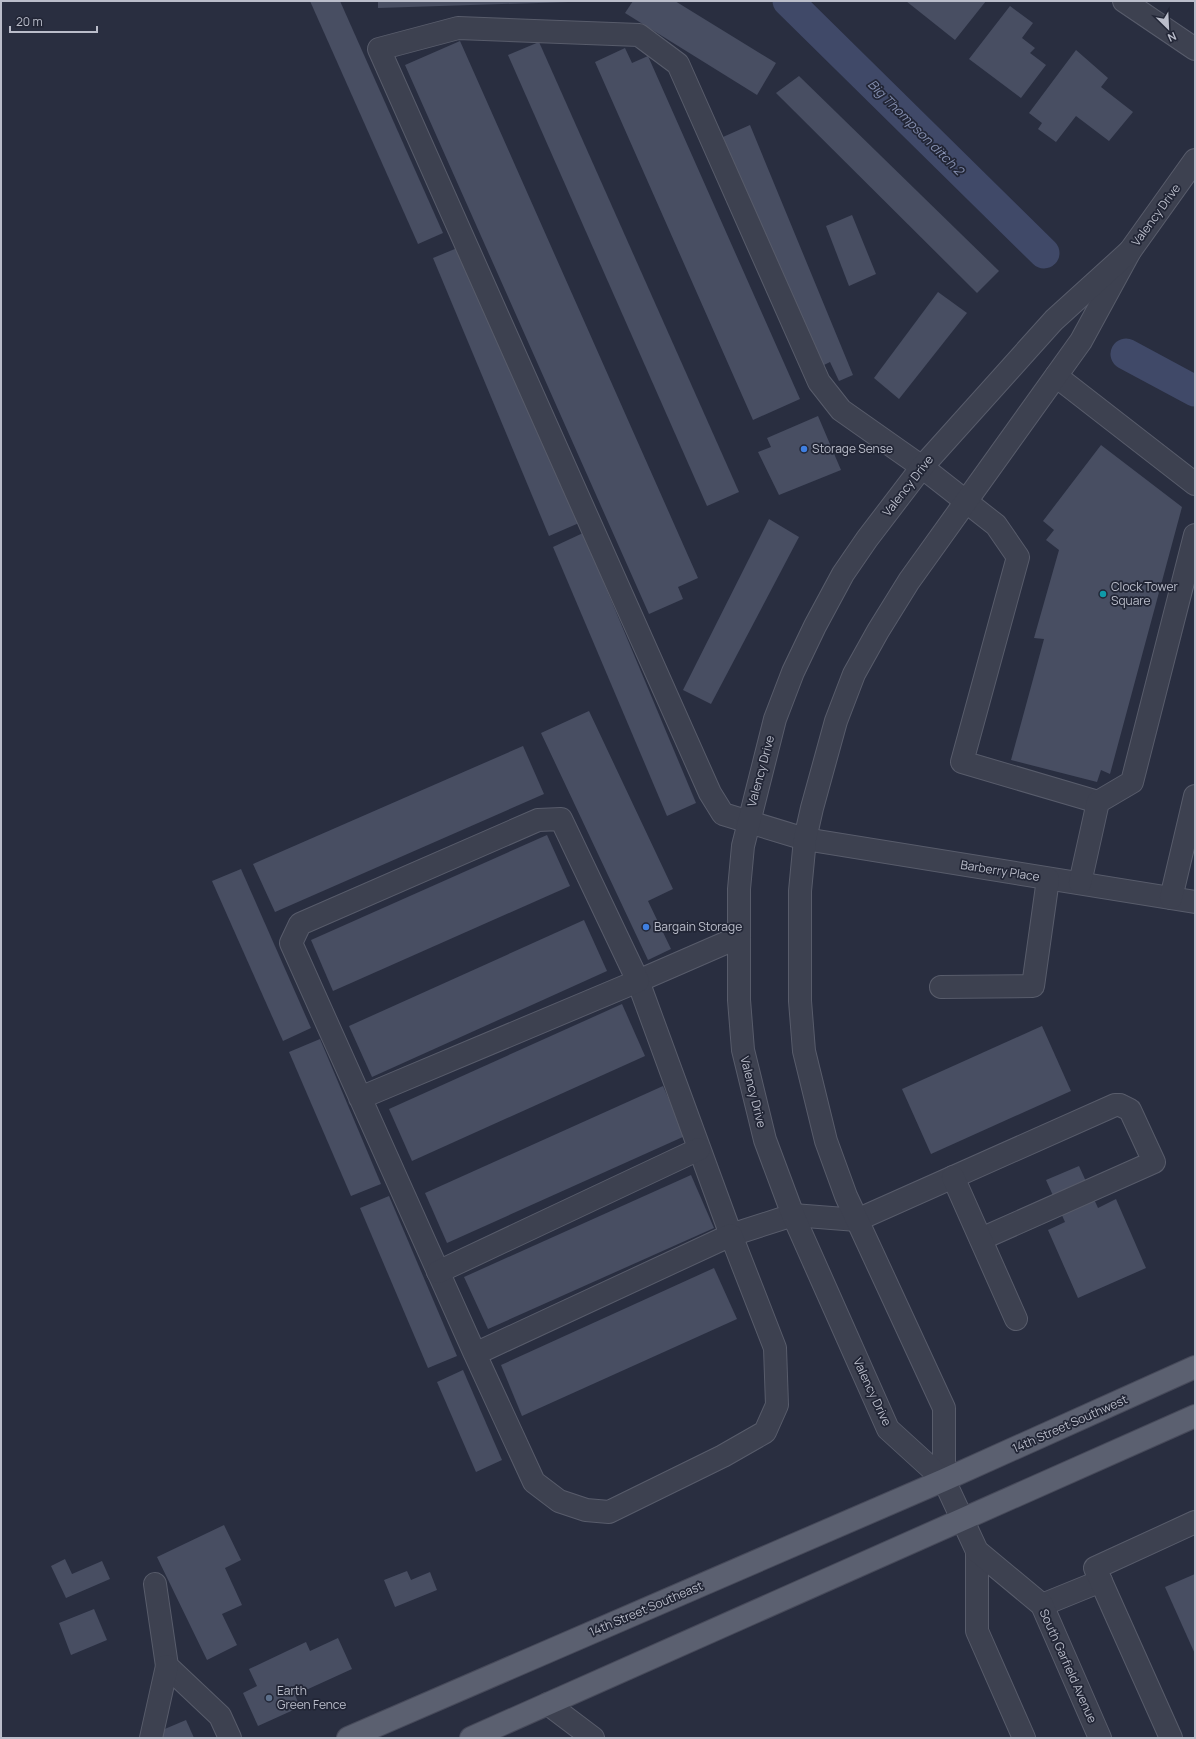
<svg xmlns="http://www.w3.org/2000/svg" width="1196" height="1739" viewBox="0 0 1196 1739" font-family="Manrope,sans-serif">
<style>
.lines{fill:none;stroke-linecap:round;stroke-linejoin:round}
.canal{stroke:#404968;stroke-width:31}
.building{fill:#484e62}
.minor-casing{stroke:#585c6b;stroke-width:24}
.major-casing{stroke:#474a5a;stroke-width:24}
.minor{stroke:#3d4150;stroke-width:22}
.major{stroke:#5b6070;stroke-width:22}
.shop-dot{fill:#3f7fe0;stroke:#222636;stroke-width:1.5}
.culture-dot{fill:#0f9aa8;stroke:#222636;stroke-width:1.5}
.service-dot{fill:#5c6f8a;stroke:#222636;stroke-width:1.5}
.labels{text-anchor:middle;stroke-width:3.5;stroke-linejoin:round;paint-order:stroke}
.street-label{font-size:12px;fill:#babdca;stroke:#222636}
.poi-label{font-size:12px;fill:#babdca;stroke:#222636;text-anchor:start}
.water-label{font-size:13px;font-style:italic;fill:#848eaf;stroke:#222636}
</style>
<rect width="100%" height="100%" fill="#292e40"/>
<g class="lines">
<g class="canal">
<polyline points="788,1 1044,253"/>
<polyline points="1126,354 1195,391"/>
</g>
</g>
<g class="building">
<polygon points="310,1 340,1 443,233 418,244"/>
<polygon points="378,1 569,1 569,2 378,8"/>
<polygon points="633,1 675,1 776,63 757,95 625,13"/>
<polygon points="906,1 986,1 955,40"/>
<polygon points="1010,6 1033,23 1022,38 1035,48 1030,53 1046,65 1021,98 969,59"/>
<polygon points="460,41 698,578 678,587 683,599 649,614 405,65"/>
<polygon points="539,42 739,492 707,506 508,55"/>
<polygon points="625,48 632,63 648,56 800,399 753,420 595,62"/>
<polygon points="1076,50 1108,78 1101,87 1133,112 1109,141 1076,116 1056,142 1038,129 1042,123 1029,113"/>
<polygon points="799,76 999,271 977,293 776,93"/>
<polygon points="750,125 853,375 839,381 830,362 818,368 723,137"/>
<polygon points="852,215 876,274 849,286 826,226"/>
<polygon points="462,246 579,523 549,536 433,258"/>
<polygon points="938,292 967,313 899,399 874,378"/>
<polygon points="818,416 841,470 779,495 758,452 771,447 767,438"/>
<polygon points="1101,445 1182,507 1110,774 1101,770 1097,782 1011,760 1044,639 1034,638 1059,550 1046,540 1054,530 1043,521"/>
<polygon points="769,519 799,537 711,704 683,690"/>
<polygon points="583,533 696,803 667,816 553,547"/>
<polygon points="589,711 673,889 648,901 671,949 648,960 541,733"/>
<polygon points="523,746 544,794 275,912 253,864"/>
<polygon points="547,835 570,886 333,991 311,940"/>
<polygon points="241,869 311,1028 283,1041 212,881"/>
<polygon points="584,920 607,971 372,1077 349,1026"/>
<polygon points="622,1004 645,1056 412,1161 389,1109"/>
<polygon points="1042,1026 1071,1091 931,1154 902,1089"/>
<polygon points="320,1039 381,1184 351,1196 289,1052"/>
<polygon points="663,1086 685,1136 447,1243 425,1193"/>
<polygon points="1079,1166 1098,1208 1116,1199 1146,1268 1078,1298 1048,1230 1065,1222 1046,1180"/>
<polygon points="691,1175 714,1228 488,1329 464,1277"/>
<polygon points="389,1196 457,1356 428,1368 360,1208"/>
<polygon points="714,1268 737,1319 522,1416 501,1365"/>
<polygon points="463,1370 502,1460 476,1472 437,1382"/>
<polygon points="224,1525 241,1560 225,1568 242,1605 222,1614 237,1645 207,1660 157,1557"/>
<polygon points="65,1559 72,1574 102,1561 110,1579 66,1598 51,1566"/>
<polygon points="407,1571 411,1580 430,1572 437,1590 395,1607 384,1580"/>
<polygon points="1195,1574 1195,1654 1165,1587"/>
<polygon points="94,1609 107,1640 71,1655 59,1623"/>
<polygon points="338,1638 352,1669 295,1695 300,1707 258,1726 243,1693 257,1686 249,1669 306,1642 310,1651"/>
<polygon points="186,1720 194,1738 163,1738 160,1731"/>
</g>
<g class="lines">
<g class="minor-casing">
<g id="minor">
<polyline points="1124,1 1195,49"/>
<polyline points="1056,376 1195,484"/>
<polyline points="1098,802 962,762 1018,557 996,525 922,467 841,410 819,382 678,64 639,35 458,28 379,49 710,793 723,814 805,839 1195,902"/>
<polyline points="1080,883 1098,802 1132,782 1195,535"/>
<polyline points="1171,898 1195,796"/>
<polyline points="739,937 638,981 731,1235 793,1215 857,1220 1115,1105 1120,1105 1130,1110 1154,1162 981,1239"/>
<polyline points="941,987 1033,986 1048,879"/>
<polyline points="360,1098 638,981 561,819 538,820 300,924 291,943 475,1354 731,1235 775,1348 777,1405 765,1432 723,1456 609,1512 586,1510 559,1501 534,1482 475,1354"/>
<polyline points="953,1177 1016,1319"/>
<polyline points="438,1272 699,1149"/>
<polyline points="944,1480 944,1408 846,1196 826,1141 804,1051 800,1001 800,891 805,839 812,808 836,721 854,674 878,631 909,581 1081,341 1130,251 1195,160"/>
<polyline points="977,1551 977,1631 1024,1738"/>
<polyline points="155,1584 167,1666 220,1716 230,1738"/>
<polyline points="1042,1605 1101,1581"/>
<polyline points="548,1704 593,1738"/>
<polyline points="151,1738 167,1666"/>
<polyline points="1100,1738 1042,1605 977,1551 944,1480 888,1429 793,1215 765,1140 743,1050 739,1000 739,889 743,846 775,719 793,672 815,626 843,574 867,539 922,467 1054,320 1130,251"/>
<polyline points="1171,1738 1095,1568 1195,1522"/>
</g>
</g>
<g class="major-casing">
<g id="major">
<polyline points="348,1738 944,1480 1195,1367"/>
<polyline points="471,1738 1195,1416"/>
</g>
</g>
<use href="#minor" class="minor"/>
<use href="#major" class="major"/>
</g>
<g class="shop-dot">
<circle cx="804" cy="449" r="4"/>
<circle cx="646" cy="927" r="4"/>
</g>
<circle class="culture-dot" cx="1103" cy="594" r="4"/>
<circle class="service-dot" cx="269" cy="1698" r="4"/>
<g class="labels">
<g class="street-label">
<text transform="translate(1156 215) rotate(-54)" y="4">Valency Drive</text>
<text transform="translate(908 486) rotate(-52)" y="4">Valency Drive</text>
<text transform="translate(761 771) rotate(-75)" y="4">Valency Drive</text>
<text transform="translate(1000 871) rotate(9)" y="4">Barberry Place</text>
<text transform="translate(753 1092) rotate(76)" y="4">Valency Drive</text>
<text transform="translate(872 1392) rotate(65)" y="4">Valency Drive</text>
<text transform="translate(1070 1424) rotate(-24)" y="4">14th Street Southwest</text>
<text transform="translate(646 1609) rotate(-23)" y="4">14th Street Southeast</text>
<text transform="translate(1068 1666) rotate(66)" y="4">South Garfield Avenue</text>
</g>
<g class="poi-label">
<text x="812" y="453">Storage Sense</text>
<text x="1111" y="591">Clock Tower<tspan x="1111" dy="14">Square</tspan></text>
<text x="654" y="931">Bargain Storage</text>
<text x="277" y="1695">Earth<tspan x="277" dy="14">Green Fence</tspan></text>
</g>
<g class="water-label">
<text transform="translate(916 127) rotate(45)" y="5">Big Thompson ditch 2</text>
</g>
</g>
<rect width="1196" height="1739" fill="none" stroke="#babdca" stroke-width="4"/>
<g transform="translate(1168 28) rotate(156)" stroke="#222636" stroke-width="3" paint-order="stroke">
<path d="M0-3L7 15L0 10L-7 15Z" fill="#babdca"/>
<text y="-6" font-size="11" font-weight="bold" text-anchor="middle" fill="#babdca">N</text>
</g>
<path d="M10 26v6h87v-6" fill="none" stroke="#babdca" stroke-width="2"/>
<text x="16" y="26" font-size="12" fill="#babdca" stroke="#222636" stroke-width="3" paint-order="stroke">20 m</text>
</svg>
